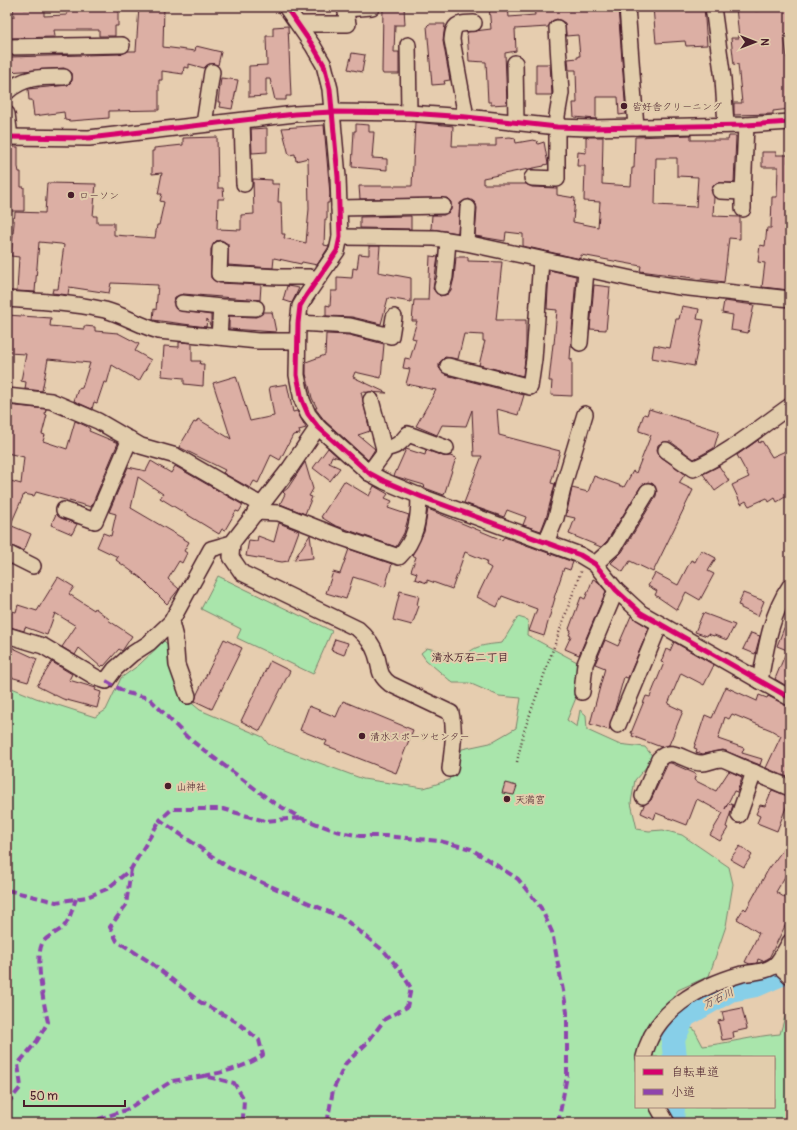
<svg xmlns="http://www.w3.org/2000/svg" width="797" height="1130" viewBox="0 0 797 1130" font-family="Pangolin,'Klee One',sans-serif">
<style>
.green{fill:#a9e5ab;stroke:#7a826b;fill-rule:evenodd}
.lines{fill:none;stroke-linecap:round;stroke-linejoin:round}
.river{stroke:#87cfe8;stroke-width:24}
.building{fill:#dcafa4;stroke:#4a1f2b;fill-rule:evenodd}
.minor-casing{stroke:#4a1f2b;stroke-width:18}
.path{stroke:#4a1f2b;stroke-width:2.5;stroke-dasharray:1 3;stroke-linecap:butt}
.minor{stroke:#e2cdac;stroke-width:15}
.quiet{stroke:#8e44ad;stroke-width:4;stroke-dasharray:8 4;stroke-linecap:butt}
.cycleway-casing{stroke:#e2cdac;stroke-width:8}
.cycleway{stroke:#d6006c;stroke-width:5}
.poi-dot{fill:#4a1f2b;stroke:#e2cdac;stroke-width:1.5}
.labels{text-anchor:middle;stroke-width:4;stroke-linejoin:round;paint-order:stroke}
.poi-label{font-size:10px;fill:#4a1f2b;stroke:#e2cdac;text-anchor:start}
.neighbourhood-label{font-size:11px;font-weight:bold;fill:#4a1f2b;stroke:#e2cdac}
.water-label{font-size:11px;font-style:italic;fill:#533947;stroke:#e2cdac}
</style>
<rect width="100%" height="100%" fill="#e6cdaf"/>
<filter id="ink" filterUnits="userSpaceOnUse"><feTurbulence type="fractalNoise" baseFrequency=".025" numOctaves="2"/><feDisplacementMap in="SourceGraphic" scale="8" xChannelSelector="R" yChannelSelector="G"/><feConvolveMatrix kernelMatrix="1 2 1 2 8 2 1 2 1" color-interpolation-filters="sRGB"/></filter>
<g filter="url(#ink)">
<g class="green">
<polygon points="218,576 332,631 313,674 237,638 241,629 201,609"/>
<path d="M518,617l10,3 -1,15 52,28 1,25 -13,32 10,7 3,-17 6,5 1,15 31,14 27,3 9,11 -19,22 -4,23 6,26 12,2 14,-1 19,5 47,32 4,17 -7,42 -17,50 -31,14 -18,26 34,13 9,17c26,-3 51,-10 77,-12l10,-35v124h-783v-437l29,12 59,19 11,-7 15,-32 18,-13 25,-24 10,9 9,46 17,14 63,27 5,7 95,35 61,9 25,-8 13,-31 28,-6 26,-15 5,-30 -22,-2 -30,-13h-16l-27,-23 -5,-7 6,-5 17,4 9,7 10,1c8,-15 23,-15 39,-17zM636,1057h138v50h-138z"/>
</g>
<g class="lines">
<g class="river">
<polyline points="675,1057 673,1039 684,1016 730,990 756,985 779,975 790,962"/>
<polyline points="672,1123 673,1107"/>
</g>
</g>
<g class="building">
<polygon points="24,7 24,9 44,8 44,16 67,15 67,7 118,9 118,26 115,26 115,36 99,36 99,30 54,30 55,37 9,38 7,17 14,17 13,8"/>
<polygon points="139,7 164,7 163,47 195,51 196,46 221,52 218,65 209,64 204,68 189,64 189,68 184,67 183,74 162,71 162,80 159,80 159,110 109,111 109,118 70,121 65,120 64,112 34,116 32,100 29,100 28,89 68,85 72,81 72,73 64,68 8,72 8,57 122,54 128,51 136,51"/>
<polygon points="383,7 404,7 405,25 395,25 394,52 399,52 399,74 383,74 382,72"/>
<polygon points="489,7 508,7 509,17 535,15 534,7 618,7 626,114 619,115 618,97 596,97 596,119 574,117 573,103 577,103 576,70 569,70 568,59 578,58 578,56 580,56 578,35 566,36 565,23 557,19 552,21 548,27 515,29 516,51 505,53 507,104 491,105 491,102 488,102 486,62 469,61 467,32 491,29"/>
<polygon points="653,7 704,7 707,45 686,46 685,41 656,43"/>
<polygon points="736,7 754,7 755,11 778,9 778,7 790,7 790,34 784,35 787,58 790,58 790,109 773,111 773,114 734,115 734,103 742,103 738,64 734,65 731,38 739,38"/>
<polygon points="429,24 445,24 443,41 450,80 444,81 445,84 432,85 427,26"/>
<polygon points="288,26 291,96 286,96 286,100 275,100 270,79 266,79 266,96 249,97 249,66 267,65 266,36 273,36 273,27"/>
<polygon points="352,53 365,55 362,72 348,69"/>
<polygon points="536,64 550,64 552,95 536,95"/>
<polygon points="221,78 238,80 232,109 220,107 221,102 218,102"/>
<path d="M415,122l38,4 -1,20h44v-8l14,-1 5,1 1,5 17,-3 4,1 1,3 6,-2 4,22 -4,1v1l-61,12v6h43l6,3 25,1v7l18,3 -2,24 25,5 2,-25 -16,-1 1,-35h-8l1,-14 8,1v-16h17l-1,47 29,2 1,-18h2l1,-31 56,-2v5h37l1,-4h7l-2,47h-18l-5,7 3,7 -1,19 27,1v22l-11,-1 -5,44 -84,-11 1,-5 -60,-11v4l-58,-13v-12l-17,-2 -1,9 -30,-5 2,-28 -1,-4 -7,-5 -9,4 -2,30 -27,-4 1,-14h12l7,-5v-8l-4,-4 -87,1 -1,-13h53zM656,158h21v18l21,1 -2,30 -41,-2z"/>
<polygon points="356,124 369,125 369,132 374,132 372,158 387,159 387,170 352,167 354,131 356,131"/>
<polygon points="324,125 330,194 329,203 327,203 327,219 325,219 324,245 329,246 328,248 317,265 302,262 301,264 274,258 273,268 228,265 228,244 221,240 216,241 211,249 211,278 219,283 261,285 260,300 183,294 175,297 173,302 177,310 211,315 211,327 207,319 206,327 153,320 154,309 156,310 158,285 111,283 109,293 69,287 68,295 52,293 53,289 58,289 64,245 61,244 39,242 35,292 17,291 19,257 11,256 15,212 45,213 47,183 96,184 93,216 97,216 97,223 114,223 114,235 155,238 157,225 159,225 164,202 160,201 162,194 158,194 162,173 152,174 152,151 154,151 154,148 183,145 183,138 217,137 218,188 223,188 224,199 218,199 217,229 241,230 241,215 254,214 253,179 272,180 272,184 279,184 278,202 281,202 282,234 285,234 284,238 306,243 309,209 308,158 296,161 295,154 289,155 282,128"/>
<polygon points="267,128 267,152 252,153 251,129"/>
<polygon points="7,147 18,147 18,167 19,172 21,172 21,187 24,187 24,211 7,211"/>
<polygon points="762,152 776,152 776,155 788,155 788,163 790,163 790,228 787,252 787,263 790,263 789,290 762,287 765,263 758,262 760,245 765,246 767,228 771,228 772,197 777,197 778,167 762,167"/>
<polygon points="411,216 411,229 360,228 360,217"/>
<polygon points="369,246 380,246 378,272 411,278 411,302 388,298 381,324 352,317 326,316 326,305 330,306 331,291 337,291 337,277 352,278 353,268 357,269 359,254 369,255"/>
<polygon points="430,256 438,257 433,289 440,296 448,294 451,290 454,278 456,257 468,257 468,261 502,262 496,320 526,320 526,351 523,376 479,365 485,341 483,341 483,335 464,334 458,359 445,357 439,363 439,368 446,375 524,395 518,415 497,409 499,435 560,451 551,483 555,484 547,515 541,531 523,525 526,517 507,510 504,517 464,503 482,456 474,456 472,410 466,426 442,425 437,435 416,426 436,390 406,384 410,369 403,368 405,358 410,359 416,339 412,338 417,321 412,321 414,300 428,300"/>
<polygon points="549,270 576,276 570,359 572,359 572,396 551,395 552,381 549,381 553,344 554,344 557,310 547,309"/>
<polygon points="594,285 610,287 606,330 590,329"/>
<polygon points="287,286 299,288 292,303 283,300"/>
<polygon points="724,301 754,305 748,333 731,330 733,315 722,313"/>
<polygon points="682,306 699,309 697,319 704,320 694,366 652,358 654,345 670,348 676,319 679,319"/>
<polygon points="264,312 272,312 276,332 229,329 229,316 256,317"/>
<polygon points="7,315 51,318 50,326 84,329 84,326 95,327 95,331 118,333 139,344 135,351 151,360 139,381 112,365 107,383 104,382 97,403 94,402 92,409 74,401 78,389 82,388 90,363 48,359 42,391 25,389 26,382 21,381 26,354 7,353"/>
<polygon points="326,334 349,335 384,344 381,378 355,372 353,377 387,393 361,392 370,431 358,435 375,449 368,460 325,421 315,408 317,408 312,398 306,374 306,362 325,355"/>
<polygon points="179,342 192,343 192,361 201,361 200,364 204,364 203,386 184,384 184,378 162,376 164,346 179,347"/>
<polygon points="236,376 250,421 274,416 269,387 287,384 293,412 297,411 306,428 299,430 300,434 293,435 280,460 271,455 258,483 254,481 250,488 223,473 225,470 179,447 194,422 196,423 198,419 231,439 213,383"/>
<polygon points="7,405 46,409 45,414 47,415 42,434 45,435 43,441 67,449 75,421 86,426 90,429 89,431 118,443 91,507 36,492 34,496 24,494 7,533 7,480 21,484 24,457 7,453"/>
<polygon points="649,409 719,431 714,448 694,459 671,442 663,442 658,445 657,450 661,457 685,474 679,483 693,490 653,572 630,561 623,572 611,563 622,552 656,496 657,491 653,484 648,482 641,486 607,541 601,547 569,534 575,518 566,516 572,488 588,492 594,476 624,487 633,471 636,473 651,435 639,431 639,428 644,414 647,415"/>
<polygon points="758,440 759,443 762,441 772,457 790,449 790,494 777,502 775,498 769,502 767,498 749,506 746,501 741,504 732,485 749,477 737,455"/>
<polygon points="328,448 339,458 332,456 329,463 340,468 330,481 313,468"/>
<polygon points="406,449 425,455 426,450 443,456 450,456 456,458 444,495 425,488 424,485 394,476"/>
<polygon points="151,461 171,473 175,466 243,505 239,512 236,511 225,530 222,529 219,534 160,498 163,494 138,477 131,508 189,542 184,551 187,553 182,563 179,561 168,579 179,589 167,604 141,578 116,560 118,557 97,547 103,533 111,536 116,514 109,512 128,467 146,471"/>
<polygon points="305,462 313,489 309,496 312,497 305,514 280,504 285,494 283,492 288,488"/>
<polygon points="719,466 729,481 715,491 703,474"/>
<polygon points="344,481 369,496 374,486 388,494 385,498 392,501 388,508 409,515 404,533 396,547 334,525 321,517"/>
<polygon points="428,509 502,540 504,537 573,562 570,570 564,568 554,598 555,598 544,636 529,631 537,609 502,596 497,607 477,597 491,568 486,565 487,561 465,552 452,589 427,580 427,583 415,579 417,573 411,571 416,557 412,555 424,532"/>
<polygon points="56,514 61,518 77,524 72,534 51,525"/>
<polygon points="279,523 299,531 288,561 282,562 246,556 249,540 257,541 258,536 274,542"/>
<polygon points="12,526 31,534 24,551 7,544"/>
<polygon points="310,535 313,558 294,560"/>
<polygon points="349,549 392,564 385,587 353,577 346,599 326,593 333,572 340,574"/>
<polygon points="701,550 716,558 708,571 714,574 700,600 686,592 677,610 655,595 657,591 648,586 655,573 678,585 691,560 695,562"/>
<polygon points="58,577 74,587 69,594 94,610 95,608 109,619 108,620 132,636 122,651 119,649 104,666 103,665 101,667 79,648 75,655 62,647 76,626 55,613 47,635 25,627 24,631 7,626 12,611 16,612 18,605 37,611"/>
<polygon points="593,579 597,581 606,591 579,655 565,649 571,636 569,635 571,630 569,629 581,597 585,599"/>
<polygon points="400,591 419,596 417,605 419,606 412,625 393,620"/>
<polygon points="743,593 764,601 758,616 741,608 741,606 738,605"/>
<polygon points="703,613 735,625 727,640 714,635 714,636 708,634 707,636 695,632"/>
<polygon points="789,615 790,615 790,688 775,679 787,650 777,646"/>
<polygon points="631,616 649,628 628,678 624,677 609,730 590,724 605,668 595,664 605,640 618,646"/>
<polygon points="751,633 760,636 755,654 743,649"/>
<polygon points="224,639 242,648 212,709 195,701 197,694"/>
<polygon points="335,639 348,643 344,655 331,650"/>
<polygon points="674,642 714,665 704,685 681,673 668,704 683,711 669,745 661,747 632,736 633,733 631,733 646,696 650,697 664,663 661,662 666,649 670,651"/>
<polygon points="9,646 37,659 28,682 7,676 7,652"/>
<polygon points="270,661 290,671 260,731 241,721"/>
<polygon points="52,662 72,674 69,680 96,688 95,690 101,692 97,708 63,699 37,686"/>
<polygon points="726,687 757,701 759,695 767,698 768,696 790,707 790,771 787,777 766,768 781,736 771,730 732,714 729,719 725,717 718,739 744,748 742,753 762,759 760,765 723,750 703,754 696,752 697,749 694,748 705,715 712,718"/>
<polygon points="343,701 413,730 396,773 325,745 327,741 300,730 309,706 336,717"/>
<polygon points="668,763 671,763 696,774 694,780 716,791 729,771 742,777 737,792 734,791 725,809 728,803 733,805 726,827 728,828 720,841 710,835 723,813 697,799 687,825 656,813 654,819 641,813 644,805 651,800"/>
<polygon points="505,783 517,786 514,795 502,793"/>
<polygon points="772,790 790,797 777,831 757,823 760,816 756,814 760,805 765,806"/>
<polygon points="790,840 790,868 776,892 790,901 790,927 786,924 769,958 763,961 758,959 757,963 750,964 745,962 759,933 737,919 744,908 746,910 768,870"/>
<polygon points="740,846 752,855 744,867 730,859"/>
<polygon points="742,1008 747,1029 733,1032 734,1038 722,1040 718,1021 724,1020 722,1012"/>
</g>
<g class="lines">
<g class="minor-casing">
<g id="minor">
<polyline points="286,7 313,46 324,65 330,89 338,177 340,237 337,251 306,296 300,306 298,323 297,375 302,400 308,414 318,427 369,473 384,481 422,497 580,555 595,564 616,590 641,613 790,698"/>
<polyline points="627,7 636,127"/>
<polyline points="713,7 723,79 726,125"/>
<polyline points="346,9 372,7"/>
<polyline points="298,24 348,24 345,7"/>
<polyline points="408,45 409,113"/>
<polyline points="7,47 122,45"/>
<polyline points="515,63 516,122"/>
<path d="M7,92c17,-16 35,-15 57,-15"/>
<polyline points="7,114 10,137"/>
<path d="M466,117l-14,-77c1,-18 7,-16 22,-17"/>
<polyline points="242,121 244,184"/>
<polyline points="204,124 212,72"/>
<polyline points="7,137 89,138 295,114 332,112 409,113 466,117 557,127 589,128 746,125 790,122"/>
<polyline points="532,178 557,179 557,116 561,93 557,28"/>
<polyline points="720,191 743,192 746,125"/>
<polyline points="339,208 443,206"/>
<polyline points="743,209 743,192"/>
<polyline points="340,237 435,238 466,243 637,280 680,287 790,299"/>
<polyline points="466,243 468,208"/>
<polyline points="220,249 219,274 279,277 310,277 316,279"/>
<polyline points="442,287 445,277 448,241"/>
<path d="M7,299c32,2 66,4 98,11 19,5 35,16 54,21l99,10h38"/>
<polyline points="182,303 221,307"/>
<polyline points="298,323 350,326 391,336 394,317"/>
<polyline points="219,337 221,307 256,308"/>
<polyline points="580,343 586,270"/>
<polyline points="448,366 530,387 534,359 541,260"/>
<polyline points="7,396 51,401 98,421 141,446 176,456 261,505"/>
<path d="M384,449c12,-2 16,-5 24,-15l38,14"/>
<path d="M666,450l27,19c34,-14 67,-42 97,-63"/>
<polyline points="369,473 383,454 384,449 371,400"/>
<polyline points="64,510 95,521 130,439"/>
<path d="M255,512l24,1 61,24 59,20c17,-17 20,-38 20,-62"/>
<polyline points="546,542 556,518 564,484 585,414"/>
<path d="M232,543l-1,14 11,16 116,56c8,7 15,15 18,25 5,14 1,20 14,30l61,29c5,19 1,37 -1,56"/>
<polyline points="7,553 33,566"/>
<polyline points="595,564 614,547 648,491"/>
<polyline points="171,622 175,638 177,665 188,696"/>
<polyline points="7,635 43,646 97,678 106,681 115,669 132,654 149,643 171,622 211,549 232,543 290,468 318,427"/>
<path d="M760,681c6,-34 11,-67 30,-95"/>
<polyline points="582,692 585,664 616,590"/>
<polyline points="618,725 660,624"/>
<path d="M643,796l16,-37c13,-14 27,4 42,4 7,1 13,-5 22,-4l67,29"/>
<polyline points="739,815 754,772"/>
<polyline points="777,964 790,976"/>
<path d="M644,1057c10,-47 56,-71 98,-83 11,-2 27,-2 35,-11 5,-6 9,-14 13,-21"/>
<polyline points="658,1107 667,1123"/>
</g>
</g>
<polyline class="path" points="517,762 524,731 581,571"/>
<use href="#minor" class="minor"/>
<g class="quiet">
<polyline points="106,681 127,693 149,698 187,737 205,751 274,803 301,818 336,831 360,836 385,836 440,841 471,849 518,879 541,908 552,932 567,1012 567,1076 558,1123"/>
<polyline points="300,818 265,821 223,809 172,809 160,820 229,868 343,918 384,951 400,970 411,988 407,1007 385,1019 367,1043 346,1063 333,1090 328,1118 323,1123"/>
<path d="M131,869l-5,36 -16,22 7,14 33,21 50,40 37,20 22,18 4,15c-17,12 -39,17 -59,21"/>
<polyline points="7,890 56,902 87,897 107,889 131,869 160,820"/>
<path d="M7,1104l14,-17 -3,-23 19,-23 11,-19c-4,-16 -14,-67 -5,-80 5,-7 17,-10 22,-17 5,-7 8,-18 11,-26"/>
<polyline points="87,1123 126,1110 172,1081 204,1076 234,1083 244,1099 243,1118 247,1123"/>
</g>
<g class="cycleway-casing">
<g id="cycleway">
<polyline points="286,7 313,46 324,65 330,89 338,177 340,237 337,251 306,296 300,306 298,323 297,375 302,400 308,414 318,427 369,473 384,481 422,497 580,555 595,564 616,590 641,613 790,698"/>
<polyline points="7,137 89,138 295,114 332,112 409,113 466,117 557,127 589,128 746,125 790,122"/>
</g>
</g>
<use href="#cycleway" class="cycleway"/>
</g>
</g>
<g class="poi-dot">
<circle cx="624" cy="106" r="4"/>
<circle cx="71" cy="195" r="4"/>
<circle cx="362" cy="736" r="4"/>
<circle cx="168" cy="786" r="4"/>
<circle cx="507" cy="799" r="4"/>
</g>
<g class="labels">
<g class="poi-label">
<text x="632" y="110">皆好舎クリーニング</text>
<text x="79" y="199">ローソン</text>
<text x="370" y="740">清水スポーツセンター</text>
<text x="176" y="790">山神社</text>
<text x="515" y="803">天満宮</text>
</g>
<g class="neighbourhood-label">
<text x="470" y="661">清水万石二丁目</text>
</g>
<g class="water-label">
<text transform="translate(718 998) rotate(-26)" y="4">万石川</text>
</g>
</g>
<rect width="797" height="1130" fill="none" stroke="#e2cdac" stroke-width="24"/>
<rect x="12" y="12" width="773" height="1106" fill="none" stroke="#4a1f2b" stroke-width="1.5" filter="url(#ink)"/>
<rect x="635" y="1056" width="140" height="52" fill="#e2cdac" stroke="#a58778"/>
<rect x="643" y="1069" width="20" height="6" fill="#d6006c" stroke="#a58778"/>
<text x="671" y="1076" font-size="12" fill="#4a1f2b">自転車道</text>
<rect x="643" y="1089" width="20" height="6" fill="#8e44ad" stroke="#a58778"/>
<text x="671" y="1096" font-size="12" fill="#4a1f2b">小道</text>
<g transform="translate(755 42) rotate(90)" stroke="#e2cdac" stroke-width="3" paint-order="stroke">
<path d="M0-3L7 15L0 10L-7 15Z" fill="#4a1f2b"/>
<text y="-6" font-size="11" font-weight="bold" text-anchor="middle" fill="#4a1f2b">N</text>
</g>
<path d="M24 1100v6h101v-6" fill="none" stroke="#4a1f2b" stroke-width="2"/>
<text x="30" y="1100" font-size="12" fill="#4a1f2b" stroke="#e2cdac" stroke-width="3" paint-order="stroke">50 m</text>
</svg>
